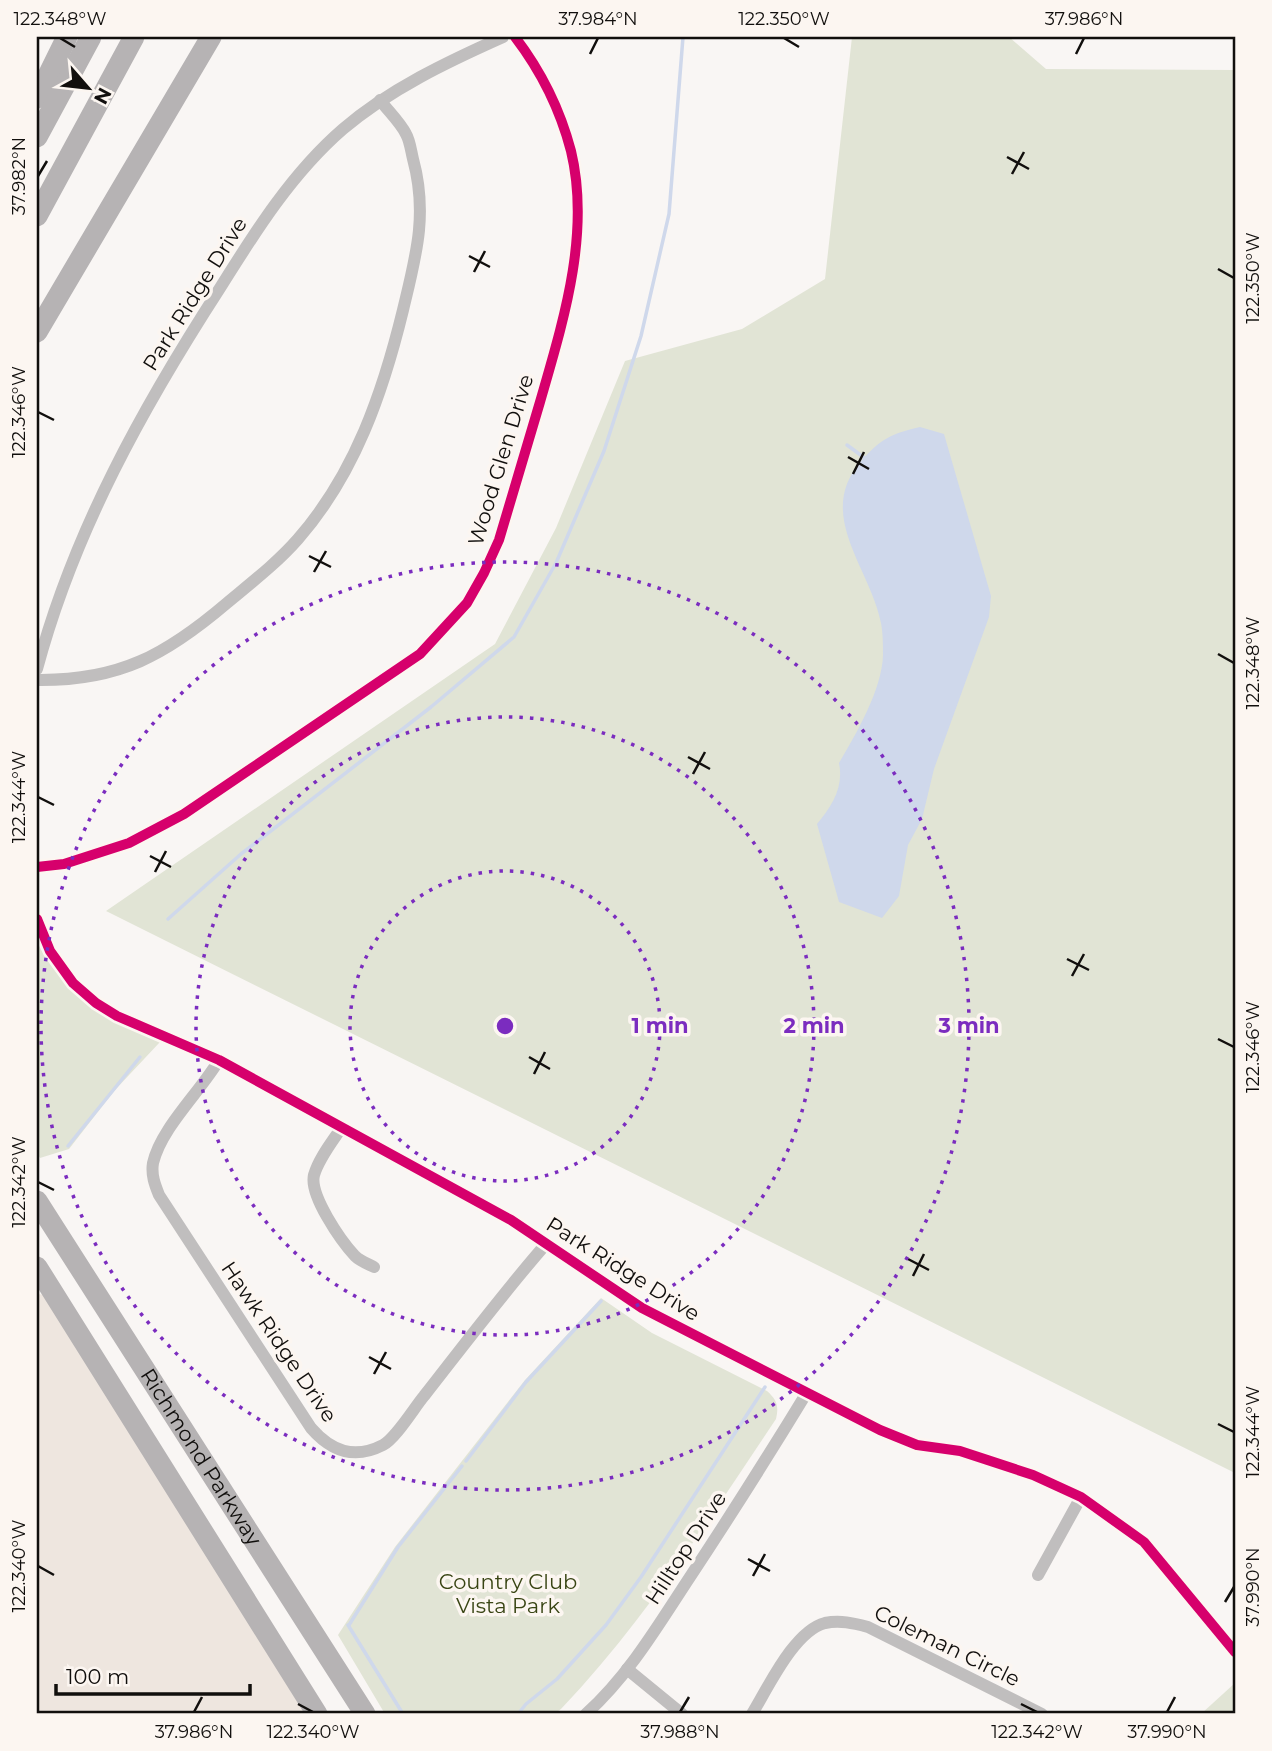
<svg xmlns="http://www.w3.org/2000/svg" width="1272" height="1751" viewBox="0 0 1272 1751" font-family="Montserrat,sans-serif">
<style>
.built{fill:#eee6df}
.green{fill:#e1e4d5}
.water{fill:#cfd8eb}
.lines{fill:none;stroke-linecap:round;stroke-linejoin:round}
.stream{stroke:#cfd8eb;stroke-width:3.5}
.minor{stroke:#c0bebe;stroke-width:12}
.trunk{stroke:#b6b3b4;stroke-width:21}
.cycleway-casing{stroke:#fcf6f1;stroke-width:15}
.cycleway{stroke:#d6006c;stroke-width:10}
.ticks{fill:none;stroke:#110f0d;stroke-width:2.5}
.ring{fill:none;stroke:#7b2cbf;stroke-width:3.5;stroke-dasharray:3.5 7}
.labels{text-anchor:middle;stroke-width:7;stroke-linejoin:round;paint-order:stroke}
.street-label{font-size:21px;fill:#110f0d;stroke:#fcf6f1}
.park-label{font-size:21px;fill:#394514;stroke:#fcf6f1}
.centre{fill:#7b2cbf;stroke:#fcf6f1;stroke-width:3.5}
.ring-label{font-size:21px;text-anchor:middle;font-weight:bold;fill:#7b2cbf;stroke:#fcf6f1;stroke-width:7;stroke-linejoin:round;paint-order:stroke}
.neatline{fill:none;stroke:#110f0d;stroke-width:2.5}
.ticks-label{font-size:18px;text-anchor:middle;fill:#110f0d}
</style>
<rect width="100%" height="100%" fill="#f9f6f4"/>
<polygon class="built" points="37,1294 46,1295 305,1714 37,1714"/>
<g class="green">
<polygon points="852,37 1009,37 1046,69 1235,70 1235,1473 106,911 495,644 556,528 625,361 742,329 825,279"/>
<path d="M37,942c26,52 71,79 123,100l-46,49 -45,58 -29,9 -3,-5z"/>
<path d="M601,1298l51,35 115,58c10,9 12,15 9,28 -67,100 -132,203 -215,290l-7,5h-169l-47,-79 57,-88 130,-167z"/>
<polygon points="1235,1683 1235,1714 1201,1714"/>
</g>
<path class="water" d="M920,427l24,7 47,162 -2,21 -55,152 -12,50 -14,26 -9,51 -17,22 -43,-16 -22,-78c15,-18 27,-37 22,-61 17,-29 43,-73 44,-108 0,-9 0,-22 -2,-32 -11,-56 -67,-109 -19,-163 20,-22 29,-26 58,-33z"/>
<g class="lines">
<g class="stream">
<polyline points="847,445 866,459"/>
<polyline points="168,919 241,854 431,707 514,637 556,563 604,451 641,336 669,214 683,37"/>
<polyline points="68,1146 140,1057"/>
<polyline points="466,1461 526,1382 601,1301"/>
<polyline points="348,1625 403,1714"/>
<polyline points="349,1625 398,1547 462,1466"/>
<polyline points="518,1714 526,1704 557,1679 606,1625 641,1577 765,1387"/>
</g>
<g class="minor">
<path d="M37,669c37,-138 106,-262 183,-381 35,-56 72,-115 123,-159 47,-40 104,-67 160,-92"/>
<path d="M37,680c82,1 129,-25 190,-77 24,-20 50,-40 71,-64 57,-65 85,-147 105,-229 13,-54 25,-96 10,-151 -2,-8 -3,-18 -7,-25 -6,-12 -18,-23 -26,-34"/>
<path d="M37,867l27,-3 65,-21 55,-29 236,-160 47,-51 17,-30 15,-33c14,-46 27,-92 41,-138 23,-80 51,-168 31,-251 -11,-42 -30,-80 -56,-114"/>
<polyline points="37,919 50,951 73,983 96,1003 117,1016 219,1060 511,1220 642,1308 880,1430 917,1445 960,1451 1033,1475 1081,1497 1144,1542 1235,1652"/>
<path d="M219,1060c-19,32 -58,68 -66,103 -2,12 2,22 6,32l152,233c20,23 43,32 72,17 13,-7 31,-37 41,-49 40,-51 79,-103 122,-152"/>
<path d="M342,1127c-10,15 -23,31 -28,48 -5,20 27,66 41,81 5,5 13,8 19,11"/>
<polyline points="1038,1575 1081,1497"/>
<polyline points="627,1669 682,1714"/>
<path d="M586,1714c41,-37 70,-85 100,-131 41,-62 81,-125 120,-189"/>
<path d="M752,1714c16,-26 42,-83 73,-91 15,-3 28,0 43,4l174,87"/>
</g>
<g class="trunk">
<polyline points="37,98 67,37"/>
<polyline points="37,137 91,37"/>
<polyline points="37,216 134,37"/>
<polyline points="37,332 211,37"/>
<path id="s1" d="M37,1201l328,513"/>
<polyline points="37,1267 317,1714"/>
</g>
<g class="cycleway-casing">
<g id="cycleway">
<path d="M37,867l27,-3 65,-21 55,-29 236,-160 47,-51 17,-30 15,-33c14,-46 27,-92 41,-138 23,-80 51,-168 31,-251 -11,-42 -30,-80 -56,-114"/>
<polyline points="37,919 50,951 73,983 96,1003 117,1016 219,1060 511,1220 642,1308 880,1430 917,1445 960,1451 1033,1475 1081,1497 1144,1542 1235,1652"/>
</g>
</g>
<use href="#cycleway" class="cycleway"/>
</g>
<path class="ticks" d="M60,38l15,9M784,38l15,9M590,54l8,-16M1076,54l8,-16M1007,157l22,12M1012,174l12,-22M38,176l9,-15M469,256l21,11M1218,269l16,9M474,272l11,-21M38,412l16,8M848,457l21,12M853,474l11,-22M309,556l22,11M314,572l12,-21M1218,654l16,9M688,757l22,12M693,774l12,-22M38,797l16,8M150,856l21,11M155,872l11,-21M1067,959l22,11M1072,976l12,-22M1218,1039l16,8M529,1057l21,12M534,1074l11,-22M38,1182l16,8M908,1259l21,11M913,1276l11,-22M369,1357l22,12M374,1374l12,-22M1218,1424l16,8M748,1559l22,12M38,1566l16,9M753,1576l12,-22M1225,1602l9,-15M298,1704l15,8M1021,1704l16,8M194,1712l8,-15M680,1712l9,-15M1167,1712l8,-15"/>
<g class="ring">
<circle cx="505" cy="1026" r="155"/>
<circle cx="505" cy="1026" r="309"/>
<circle cx="505" cy="1026" r="464"/>
</g>
<g class="labels">
<g class="street-label">
<text transform="translate(195 294) rotate(-58)" y="7">Park Ridge Drive</text>
<text transform="translate(501 460) rotate(-73)" y="7">Wood Glen Drive</text>
<text transform="translate(623 1269) rotate(32)" y="7">Park Ridge Drive</text>
<text transform="translate(279 1342) rotate(56)" y="7">Hawk Ridge Drive</text>
<text dy="7" stroke="none"><textPath href="#s1" startOffset="304">Richmond Parkway</textPath></text>
<text transform="translate(686 1548) rotate(-57)" y="7">Hilltop Drive</text>
<text transform="translate(947 1646) rotate(26)" y="7">Coleman Circle</text>
</g>
<g class="park-label">
<text x="508" y="1589">Country Club<tspan x="508" dy="24">Vista Park</tspan></text>
</g>
</g>
<circle cx="505" cy="1026" r="10" class="centre"/>
<g class="ring-label">
<text x="660" y="1033">1 min</text>
<text x="814" y="1033">2 min</text>
<text x="969" y="1033">3 min</text>
</g>
<rect width="1272" height="1751" fill="none" stroke="#fcf6f1" stroke-width="77"/>
<g transform="translate(88 88) rotate(118)" stroke="#fcf6f1" stroke-width="5" paint-order="stroke">
<path d="M0-5L12 26L0 18L-12 26Z" fill="#110f0d"/>
<text y="-10" font-size="19" font-weight="bold" text-anchor="middle" fill="#110f0d">N</text>
</g>
<path d="M56 1684v10h194v-10" fill="none" stroke="#110f0d" stroke-width="3.5"/>
<text x="66" y="1684" font-size="21" fill="#110f0d" stroke="#fcf6f1" stroke-width="5" paint-order="stroke">100 m</text>
<rect x="38" y="38" width="1196" height="1674" class="neatline"/>
<g class="ticks-label">
<text x="60" y="25">122.348°W</text>
<text x="598" y="25">37.984°N</text>
<text x="784" y="25">122.350°W</text>
<text x="1084" y="25">37.986°N</text>
<text transform="translate(19 176) rotate(-90)" y="6">37.982°N</text>
<text transform="translate(1253 278) rotate(-90)" y="6">122.350°W</text>
<text transform="translate(19 412) rotate(-90)" y="6">122.346°W</text>
<text transform="translate(1253 663) rotate(-90)" y="6">122.348°W</text>
<text transform="translate(19 797) rotate(-90)" y="6">122.344°W</text>
<text transform="translate(1253 1047) rotate(-90)" y="6">122.346°W</text>
<text transform="translate(19 1182) rotate(-90)" y="6">122.342°W</text>
<text transform="translate(1253 1432) rotate(-90)" y="6">122.344°W</text>
<text transform="translate(19 1566) rotate(-90)" y="6">122.340°W</text>
<text transform="translate(1253 1587) rotate(-90)" y="6">37.990°N</text>
<text x="194" y="1738">37.986°N</text>
<text x="313" y="1738">122.340°W</text>
<text x="680" y="1738">37.988°N</text>
<text x="1037" y="1738">122.342°W</text>
<text x="1167" y="1738">37.990°N</text>
</g>
</svg>
